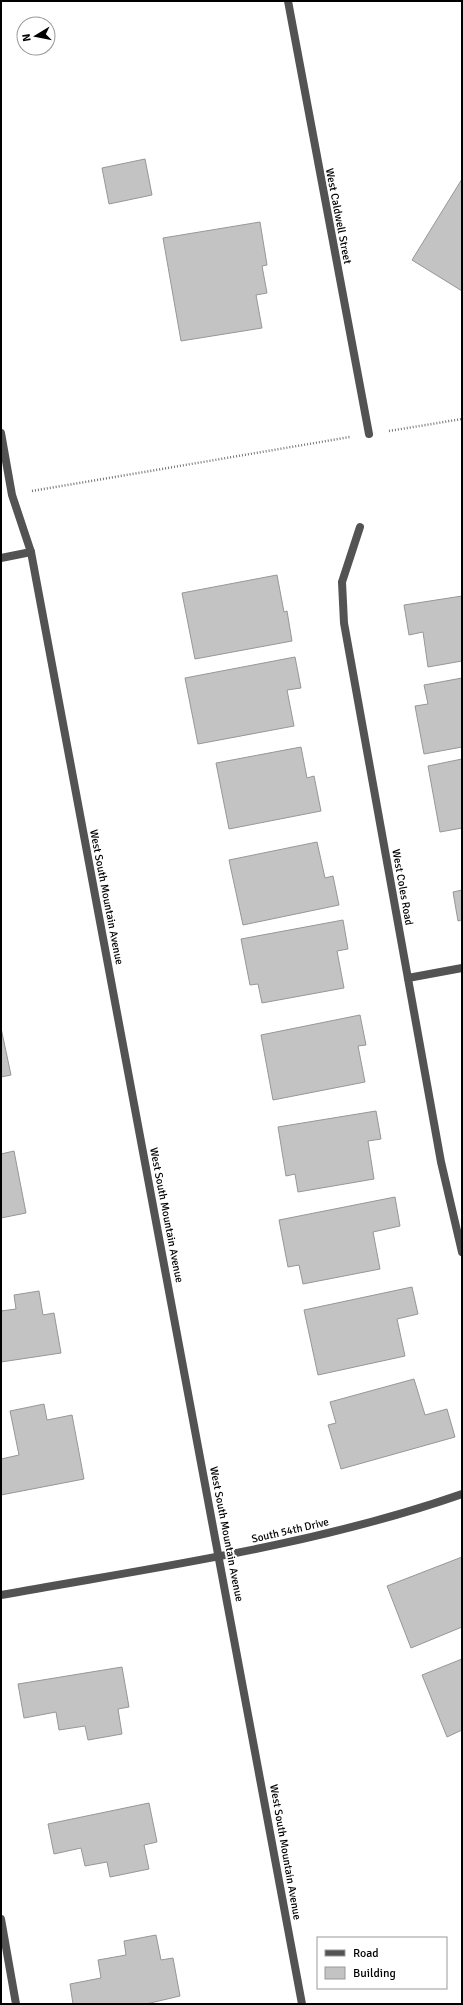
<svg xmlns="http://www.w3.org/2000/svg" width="463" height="2005" viewBox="0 0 463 2005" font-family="Signika,sans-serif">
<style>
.building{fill:#c3c3c3;stroke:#979797}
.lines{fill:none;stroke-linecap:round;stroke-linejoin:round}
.path{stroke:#757575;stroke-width:2.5;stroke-dasharray:1 2;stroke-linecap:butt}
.minor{stroke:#535353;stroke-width:8}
.tertiary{stroke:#535353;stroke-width:8}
.labels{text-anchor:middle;stroke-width:4;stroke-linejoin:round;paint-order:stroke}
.street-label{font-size:11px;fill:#000;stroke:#fff}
</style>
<rect width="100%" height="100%" fill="#fff"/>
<g class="building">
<polygon points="145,159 152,195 109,204 102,168"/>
<polygon points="462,179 462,291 412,260"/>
<polygon points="260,222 267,265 262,266 267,293 256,295 262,328 181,341 163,238"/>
<polygon points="277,575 284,612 287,611 292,641 195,659 182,593"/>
<polygon points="462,596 462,661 428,667 423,632 409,635 404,605"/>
<polygon points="295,657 301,688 287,690 294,726 198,744 185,678"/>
<polygon points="462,678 462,747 424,754 415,706 428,704 424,685"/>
<polygon points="301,747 307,778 314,776 321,811 229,829 216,763"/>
<polygon points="462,759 462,828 440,832 428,766"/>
<polygon points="317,842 325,878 333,876 339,905 243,925 229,860"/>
<polygon points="462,890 462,920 458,921 453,892"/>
<polygon points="343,920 348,949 337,951 344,988 262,1003 258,984 250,985 241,939"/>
<polygon points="360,1015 366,1045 358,1046 365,1082 273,1100 261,1035"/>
<polygon points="1,1028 11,1075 1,1077"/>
<polygon points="376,1111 381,1139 368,1141 374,1179 298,1192 295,1174 286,1176 278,1127"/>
<polygon points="14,1151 26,1213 1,1218 1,1154"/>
<polygon points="395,1197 400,1226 373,1232 380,1269 303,1284 299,1265 288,1267 279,1220"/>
<polygon points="412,1287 418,1314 397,1319 405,1356 318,1375 304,1310"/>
<polygon points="39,1291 43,1315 54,1313 61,1353 1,1362 1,1311 16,1309 14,1295"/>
<polygon points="414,1379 425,1415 447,1409 455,1437 341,1469 328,1425 336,1423 330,1402"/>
<polygon points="44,1404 47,1420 72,1415 84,1479 1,1495 1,1459 19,1455 10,1411"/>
<polygon points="462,1557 462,1627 411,1648 387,1586"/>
<polygon points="462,1659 462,1730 447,1737 422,1675"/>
<polygon points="122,1667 129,1707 118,1709 122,1734 88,1740 85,1726 59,1730 56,1712 24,1718 18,1684"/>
<polygon points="149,1803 157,1842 144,1845 149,1869 110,1877 107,1862 85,1866 81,1848 54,1854 48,1824"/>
<polygon points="156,1935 161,1960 173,1958 180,1996 146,2004 73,2004 70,1984 101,1978 98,1960 126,1955 124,1941"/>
</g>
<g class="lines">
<g class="path">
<polyline points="389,431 462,419"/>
<polyline points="32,491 350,437"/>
</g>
<g class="minor">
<polyline points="288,1 369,434"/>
<polyline points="360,527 342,582 344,623 441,1162 462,1252"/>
<polyline points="1,558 31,552"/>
<polyline points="408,978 462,968"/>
<path d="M1,1595c155,-28 312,-49 461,-101"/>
<polyline points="1,1919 16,2004"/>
</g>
<polyline class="tertiary" points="1,433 12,495 31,552 302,2004"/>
</g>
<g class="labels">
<g class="street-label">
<text transform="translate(339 216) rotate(79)" y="4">West Caldwell Street</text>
<text transform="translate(403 887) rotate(80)" y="4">West Coles Road</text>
<text transform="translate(107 897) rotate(79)" y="4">West South Mountain Avenue</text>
<text transform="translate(167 1215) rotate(79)" y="4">West South Mountain Avenue</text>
<text transform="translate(290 1530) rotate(-13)" y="4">South 54th Drive</text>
<text transform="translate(227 1534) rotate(79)" y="4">West South Mountain Avenue</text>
<text transform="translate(286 1852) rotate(80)" y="4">West South Mountain Avenue</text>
</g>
</g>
<rect width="463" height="2005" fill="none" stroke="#000000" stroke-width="4"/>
<rect x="317" y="1937" width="130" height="52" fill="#ffffff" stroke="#999999"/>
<rect x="325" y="1950" width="20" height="6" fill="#535353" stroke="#999999"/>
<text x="353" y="1957" font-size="12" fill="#000000">Road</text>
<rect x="325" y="1967" width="20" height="12" fill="#c3c3c3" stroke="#999999"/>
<text x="353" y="1977" font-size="12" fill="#000000">Building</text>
<g transform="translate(36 36) rotate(260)"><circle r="19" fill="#ffffff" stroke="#999999"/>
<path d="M0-3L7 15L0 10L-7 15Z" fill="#000000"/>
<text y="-6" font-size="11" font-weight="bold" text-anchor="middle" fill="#000000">N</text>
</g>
</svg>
